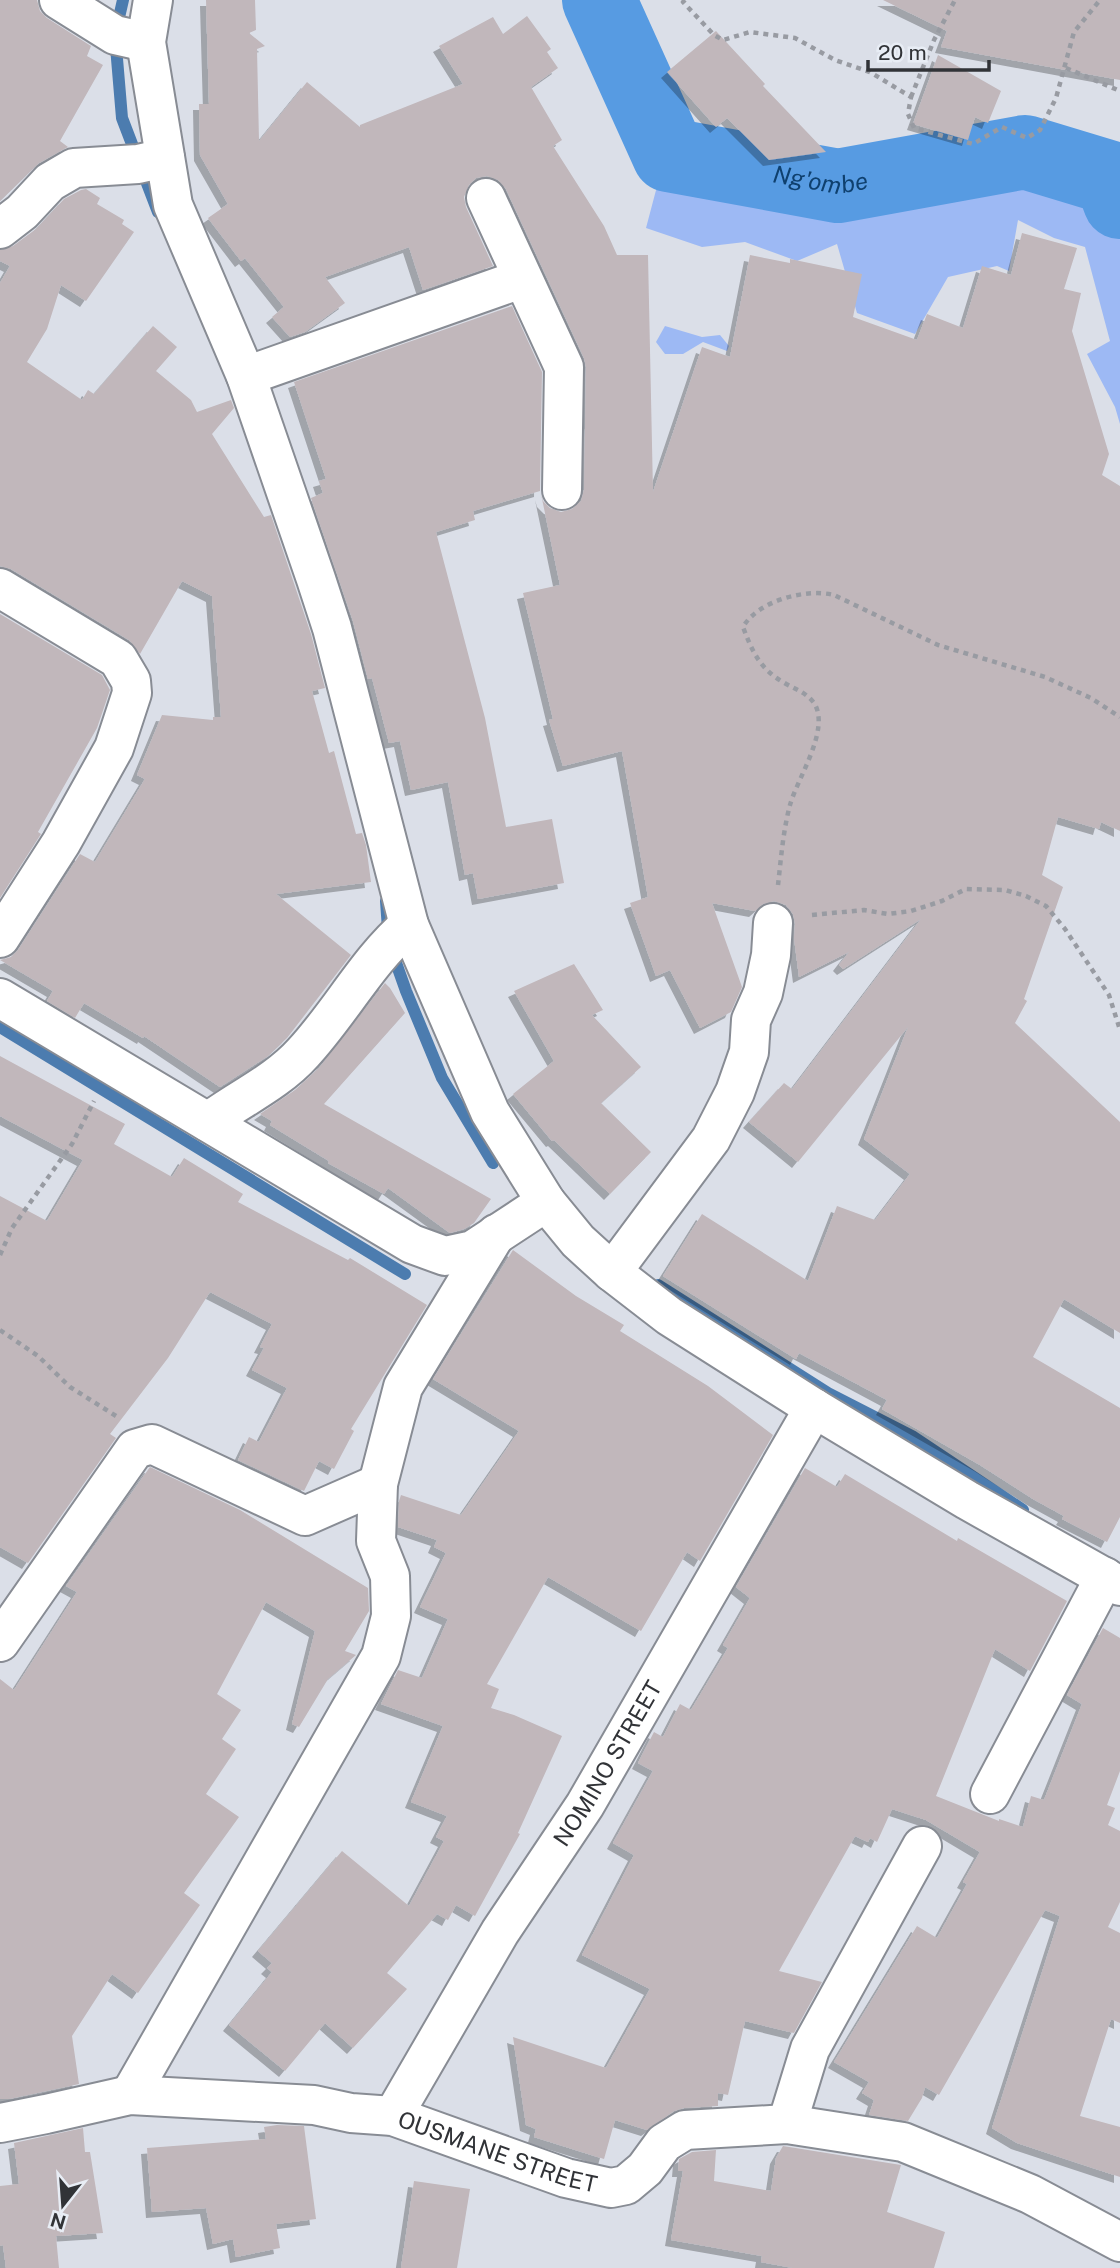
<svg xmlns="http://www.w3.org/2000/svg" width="1120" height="2268" viewBox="0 0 1120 2268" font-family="'Public Sans',sans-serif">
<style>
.green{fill:#9db9f4}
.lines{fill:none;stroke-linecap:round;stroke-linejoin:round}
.stream{stroke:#4c7caf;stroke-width:12}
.river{stroke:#579be2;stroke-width:74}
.building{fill:#c1b7bb;filter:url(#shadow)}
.minor-casing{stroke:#888c94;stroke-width:42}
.path{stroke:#989ba2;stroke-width:4.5;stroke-dasharray:5 5;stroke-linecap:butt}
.minor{stroke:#fff;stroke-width:38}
.labels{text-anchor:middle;stroke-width:5;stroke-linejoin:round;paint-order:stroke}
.street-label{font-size:23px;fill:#313337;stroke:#e8edf5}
.water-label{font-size:24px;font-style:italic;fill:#0f406e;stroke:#e8edf5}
</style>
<defs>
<filter id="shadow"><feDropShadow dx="-6" dy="6" stdDeviation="0" flood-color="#0004"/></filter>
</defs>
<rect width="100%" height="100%" fill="#dbdfe8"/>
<g class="green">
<polygon points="1010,140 1110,166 1120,182 1120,424 1115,407 1087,354 1110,341 1085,247 1054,238 1018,220 1009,271 997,266 948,277 915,334 857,313 837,244 797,261 745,242 702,247 646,228 669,141 723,161 782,164 860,148 935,155"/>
<polygon points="665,326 702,337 720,335 729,346 727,351 703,342 683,354 665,354 656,342"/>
</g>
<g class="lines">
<g class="stream">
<polyline points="123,0 115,35 122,118 158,212"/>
<polyline points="386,901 389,943 406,991 442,1078 493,1163"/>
<polyline points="0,1027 405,1274"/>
<polyline points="658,1285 828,1393 912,1436 1023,1510"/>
</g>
<path class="river" id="s1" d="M599,0l70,155 169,31 187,-34 86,26 9,24"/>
</g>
<g class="building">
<polygon points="0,0 37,0 40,11 47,18 91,46 87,56 103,65 60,141 68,147 39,163 0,201"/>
<polygon points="206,0 255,0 256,30 249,33 265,46 257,49 259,141 307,82 360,127 360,125 463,84 439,46 493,17 503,34 527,16 551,49 547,52 558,68 531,87 562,140 553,146 604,226 617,255 648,255 653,492 702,347 730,357 750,255 790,263 790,259 862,274 853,317 917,340 927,314 963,328 982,266 1011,275 1022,233 1077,248 1064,289 1081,293 1072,331 1109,454 1102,475 1120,486 1120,831 1101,822 1099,829 1058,817 1042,875 1063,887 1024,999 1027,1001 1015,1023 1120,1122 1120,1333 1064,1299 1033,1357 1120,1408 1120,1517 1107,1542 1062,1519 1064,1516 1033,1499 980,1465 882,1409 887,1400 799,1353 796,1359 663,1276 702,1214 808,1281 837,1206 875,1220 910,1174 864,1139 908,1027 798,1162 749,1122 784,1083 792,1089 921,919 843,969 839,965 849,952 799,977 794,938 795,924 793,914 786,905 774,901 763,904 755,911 712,903 742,987 731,1012 700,1028 670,970 656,976 630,903 648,897 622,751 563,766 549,720 553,719 523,593 560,585 541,494 543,501 550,508 561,512 572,509 581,501 584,490 586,367 584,358 506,189 498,180 487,176 476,178 469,185 464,197 466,207 493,266 423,290 409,247 325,277 345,303 305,332 290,337 272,317 284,307 245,258 241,261 208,218 228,204 200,155 199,104 209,104"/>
<polygon points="883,0 1120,0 1120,80 941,47 947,31"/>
<polygon points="716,31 765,84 763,86 826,152 769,160 727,118 716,127 667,72"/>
<polygon points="938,55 1001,91 988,123 975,117 968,140 913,124"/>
<polygon points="86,189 100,198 97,204 124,220 122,224 134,232 86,301 61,285 47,329 27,362 82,400 88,390 94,394 153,326 177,347 156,371 191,400 197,412 231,400 234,408 212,434 264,517 271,515 311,634 325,688 312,691 329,753 334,751 356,834 362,833 366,845 371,882 276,894 351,955 287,1038 268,1056 220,1087 144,1036 143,1038 84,1003 75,1018 47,1001 53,991 0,960 11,957 18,950 80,854 95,862 145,779 137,775 162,715 213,720 213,717 221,717 212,596 182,581 140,654 129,640 11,569 0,566 0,283 10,266 0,261 0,250 13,246 36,229 64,199 81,190"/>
<polygon points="512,306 542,372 540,491 473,511 475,520 436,532 485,718 506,827 552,819 564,883 478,899 473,873 465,875 448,782 411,790 400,741 389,743 372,678 368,679 353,621 311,498 323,493 319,481 326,479 294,382"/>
<polygon points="0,614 102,675 110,690 97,728 38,832 41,834 0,898"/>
<polygon points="574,964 603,1010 592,1015 641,1067 601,1103 651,1152 610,1194 554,1140 552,1141 513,1094 554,1061 514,991"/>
<polygon points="385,983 390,988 405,1013 324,1104 491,1199 474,1223 464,1229 450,1233 388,1188 384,1194 328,1163 329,1161 270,1125 272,1121 260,1114 295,1090 319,1068"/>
<polygon points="0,1056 125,1124 114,1144 172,1177 184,1158 243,1194 238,1202 348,1260 350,1258 427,1305 351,1429 354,1431 334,1469 319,1461 304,1491 238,1460 249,1437 259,1442 287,1388 252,1370 264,1348 260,1347 272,1324 210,1292 168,1358 110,1434 116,1438 28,1563 0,1547 0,1196 47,1221 83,1160 0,1116"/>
<polygon points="513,1250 576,1296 624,1325 620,1331 708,1386 773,1435 700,1561 687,1552 641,1631 548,1577 487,1684 499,1689 491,1708 514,1715 562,1736 518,1833 520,1834 475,1916 456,1905 448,1920 437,1914 387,1973 407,1989 353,2048 325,2023 285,2071 229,2025 272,1972 267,1968 272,1963 258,1951 342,1851 409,1906 444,1841 436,1837 447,1816 411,1802 443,1726 381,1704 398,1670 422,1678 448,1619 420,1607 446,1553 434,1547 437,1540 398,1527 399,1501 401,1495 461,1515 519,1431 433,1379"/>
<polygon points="150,1467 240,1510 368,1588 369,1611 345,1651 356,1655 328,1679 299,1727 292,1724 315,1631 266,1602 217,1694 241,1710 222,1739 236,1749 206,1794 239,1817 184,1893 200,1905 138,1993 112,1974 72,2036 79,2084 9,2099 0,2099 0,1679 14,1690 77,1592 66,1586"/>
<polygon points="805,1468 837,1487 845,1474 957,1541 958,1538 1067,1601 1030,1671 995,1649 936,1796 999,1821 999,1819 1023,1827 1031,1796 1044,1800 1082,1704 1067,1695 1103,1628 1120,1638 1120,1771 1107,1805 1115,1808 1108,1825 1120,1831 1120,1902 1108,1927 1120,1933 1120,2023 1111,2019 1080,2116 1120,2127 1120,2177 1017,2143 992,2128 1060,1916 1045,1910 939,2095 925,2087 922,2098 908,2121 869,2115 874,2100 862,2093 869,2082 834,2062 917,1926 937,1938 967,1884 963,1882 980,1852 926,1820 892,1809 877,1842 870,1838 868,1842 855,1836 779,1971 822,1982 794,2033 745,2021 728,2095 718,2093 718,2106 684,2108 674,2111 647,2130 615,2120 604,2159 534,2137 536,2129 526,2125 513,2037 606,2068 650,1989 582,1955 634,1855 613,1843 653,1771 638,1763 654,1732 663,1737 680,1704 691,1710 728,1648 723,1645 750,1598 736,1587"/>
<polygon points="277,2125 304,2126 316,2219 276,2224 280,2248 236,2257 233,2239 213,2244 206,2208 152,2212 147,2148 266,2139 264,2127"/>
<polygon points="83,2128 85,2152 90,2152 103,2233 56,2236 59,2268 6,2268 3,2245 0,2246 0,2186 19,2184 14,2143"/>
<polygon points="783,2146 901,2165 887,2212 945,2232 934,2268 793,2268 761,2262 762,2256 671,2240 683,2171 678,2171 679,2159 692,2152 716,2150 714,2181 771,2191 776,2158"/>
<polygon points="414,2181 470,2189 457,2268 401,2268"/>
</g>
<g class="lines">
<g class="minor-casing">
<g id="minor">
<polyline points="59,0 115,35 146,42"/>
<polyline points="153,0 146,42 173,205 246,376 316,579 332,628 409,925 490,1112 546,1202 578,1241 612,1272 669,1316 814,1408 967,1500 1120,1586"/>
<polyline points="486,198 564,367 562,490"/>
<polyline points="0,229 22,212 50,182 74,168 138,164 165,158"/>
<polyline points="246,376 521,279"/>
<polyline points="0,588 118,659 131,681 132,693 114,748 61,843 0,938"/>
<polyline points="0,998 412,1244 445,1256 473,1250 546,1202"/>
<path d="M208,1122c31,-23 69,-40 95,-69 38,-41 64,-92 106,-128"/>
<polyline points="612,1272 711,1139 735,1092 749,1052 751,1020 763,993 771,955 773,923"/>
<polyline points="0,1642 135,1449 152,1444 305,1516 378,1484"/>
<polyline points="990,1794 1105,1577"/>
<polyline points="130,2095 381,1656 391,1616 390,1576 376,1541 378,1484 403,1387 496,1234"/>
<path id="s2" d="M393,2116l107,-184 85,-127 229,-397"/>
<path id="s3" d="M0,2123l46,-9 84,-19 184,10 37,8 42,3 173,62 45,10 15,-3 19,-16 19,-26 21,-13 102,-6 116,18 127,52 90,48"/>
<polyline points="787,2124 810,2049 922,1846"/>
</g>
</g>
<g class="path">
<polyline points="685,0 683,2 714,35 723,40 750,32 795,38 835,60 870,72 911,97 908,114 914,128 973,144 1002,127 1027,138 1040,130 1056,98 1074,32 1100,0"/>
<polyline points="1066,68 1120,91"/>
<polyline points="911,97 934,40 955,0"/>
<path d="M778,885c3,-26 5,-54 12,-80 7,-26 41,-76 24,-102 -8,-11 -20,-14 -31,-21 -23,-13 -31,-31 -40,-55 15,-26 62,-39 91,-32l104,50 107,32 46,21 29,19"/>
<polyline points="812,915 864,910 888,914 911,911 942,901 966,889 1005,890 1026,896 1046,906 1065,929 1109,995 1120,1030"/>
<polyline points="0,1255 12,1228 72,1144 94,1101"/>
<polyline points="0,1330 38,1356 70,1387 116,1416"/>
</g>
<use href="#minor" class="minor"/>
</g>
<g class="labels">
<g class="street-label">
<text dy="8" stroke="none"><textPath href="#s2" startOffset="413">NOMINO STREET</textPath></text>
<text dy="8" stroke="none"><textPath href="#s3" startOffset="508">OUSMANE STREET</textPath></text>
</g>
<g class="water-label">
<text dy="8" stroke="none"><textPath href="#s1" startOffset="324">Ng'ombe</textPath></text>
</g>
</g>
<g transform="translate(63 2205) rotate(197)" stroke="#e8edf5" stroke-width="5" paint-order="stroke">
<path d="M0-5L12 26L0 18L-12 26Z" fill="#313337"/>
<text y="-10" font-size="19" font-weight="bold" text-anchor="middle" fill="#313337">N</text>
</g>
<path d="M868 60v10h121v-10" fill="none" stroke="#313337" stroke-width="3.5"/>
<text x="878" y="60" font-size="21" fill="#313337" stroke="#e8edf5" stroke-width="5" paint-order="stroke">20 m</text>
</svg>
